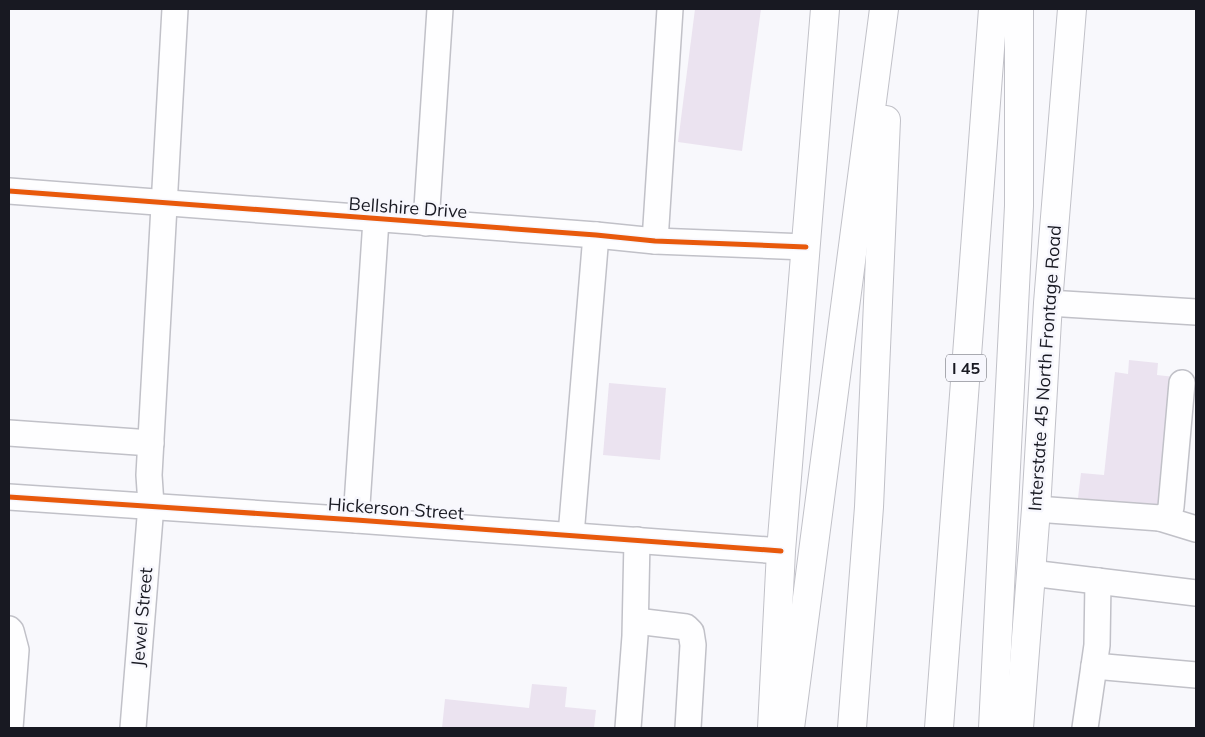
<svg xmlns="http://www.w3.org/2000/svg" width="1205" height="737" viewBox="0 0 1205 737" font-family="Mulish,sans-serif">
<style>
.building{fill:#ebe3f0}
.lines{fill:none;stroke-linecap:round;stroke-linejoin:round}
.minor-casing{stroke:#c1c1c8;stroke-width:28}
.major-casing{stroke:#c1c1c8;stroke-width:30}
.highway-casing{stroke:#c1c1c8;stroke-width:30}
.minor{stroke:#fefeff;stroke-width:25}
.major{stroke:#fefeff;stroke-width:28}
.highway{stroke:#fefeff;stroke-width:28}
.cycleway-casing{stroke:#f7f7fd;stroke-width:8}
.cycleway{stroke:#e8590c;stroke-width:5}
.labels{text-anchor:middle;stroke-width:5;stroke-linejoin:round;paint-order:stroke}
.shield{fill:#f7f7fd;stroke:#5b5c64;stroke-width:1}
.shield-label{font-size:16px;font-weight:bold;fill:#181922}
.street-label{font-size:18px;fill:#181922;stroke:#f7f7fd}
</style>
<rect width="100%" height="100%" fill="#f8f8fc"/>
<g class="building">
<polygon points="695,9 761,9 742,151 678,142"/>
<polygon points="1129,360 1158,363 1157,375 1175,377 1161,507 1078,498 1081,473 1104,475 1115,372 1128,374"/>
<polygon points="609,383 666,388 660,460 603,455"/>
<polygon points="532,684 567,687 565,707 596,710 594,728 442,728 445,699 529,708"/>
</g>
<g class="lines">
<g class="minor-casing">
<g id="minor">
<polyline points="9,191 596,235 655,241 806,247"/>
<polyline points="426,223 440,9"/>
<polyline points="655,241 670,9"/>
<polyline points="1048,303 1196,312"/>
<polyline points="9,433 151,443"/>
<polyline points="9,497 356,520 781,551"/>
<polyline points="1036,509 1160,518 1168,515 1171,507 1182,383"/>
<polyline points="1160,518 1196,529"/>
<polyline points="356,520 376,220"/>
<polyline points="571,535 596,235"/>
<polyline points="1031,573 1196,593"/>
<polyline points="636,621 686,627 691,632 693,645 688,728"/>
<polyline points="9,629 11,631 16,650 10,728"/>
<polyline points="1094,666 1196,675"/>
<polyline points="133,728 151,505 149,475 175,9"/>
<polyline points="628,728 635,636 637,540"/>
<polyline points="1085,728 1097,645 1098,581"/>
</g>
</g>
<g class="major-casing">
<g id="major">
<polyline points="772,728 781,551 825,9"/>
<polyline points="1019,728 1036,509 1048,303 1072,9"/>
</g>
</g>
<g class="highway-casing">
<g id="highway">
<polyline points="790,728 884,9"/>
<polyline points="852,728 869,507 886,120"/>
<polyline points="939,728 993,9"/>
<polyline points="993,728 1019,206 1019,9"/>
</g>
</g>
<use href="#minor" class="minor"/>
<use href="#major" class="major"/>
<use href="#highway" class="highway"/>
<g class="cycleway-casing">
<g id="cycleway">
<polyline points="9,191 596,235 655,241 806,247"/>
<polyline points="9,497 356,520 781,551"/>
</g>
</g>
<use href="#cycleway" class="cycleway"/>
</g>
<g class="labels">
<rect class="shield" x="946" y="354.5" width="40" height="27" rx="4"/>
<g class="shield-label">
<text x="966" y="374">I 45</text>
</g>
<g class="street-label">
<text transform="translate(408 208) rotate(4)" y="6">Bellshire Drive</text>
<text transform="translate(1045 368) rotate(-86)" y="6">Interstate 45 North Frontage Road</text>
<text transform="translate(396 509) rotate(4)" y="6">Hickerson Street</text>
<text transform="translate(142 617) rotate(-85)" y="6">Jewel Street</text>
</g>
</g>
<rect width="1205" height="737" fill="none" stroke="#181922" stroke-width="20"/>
</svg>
